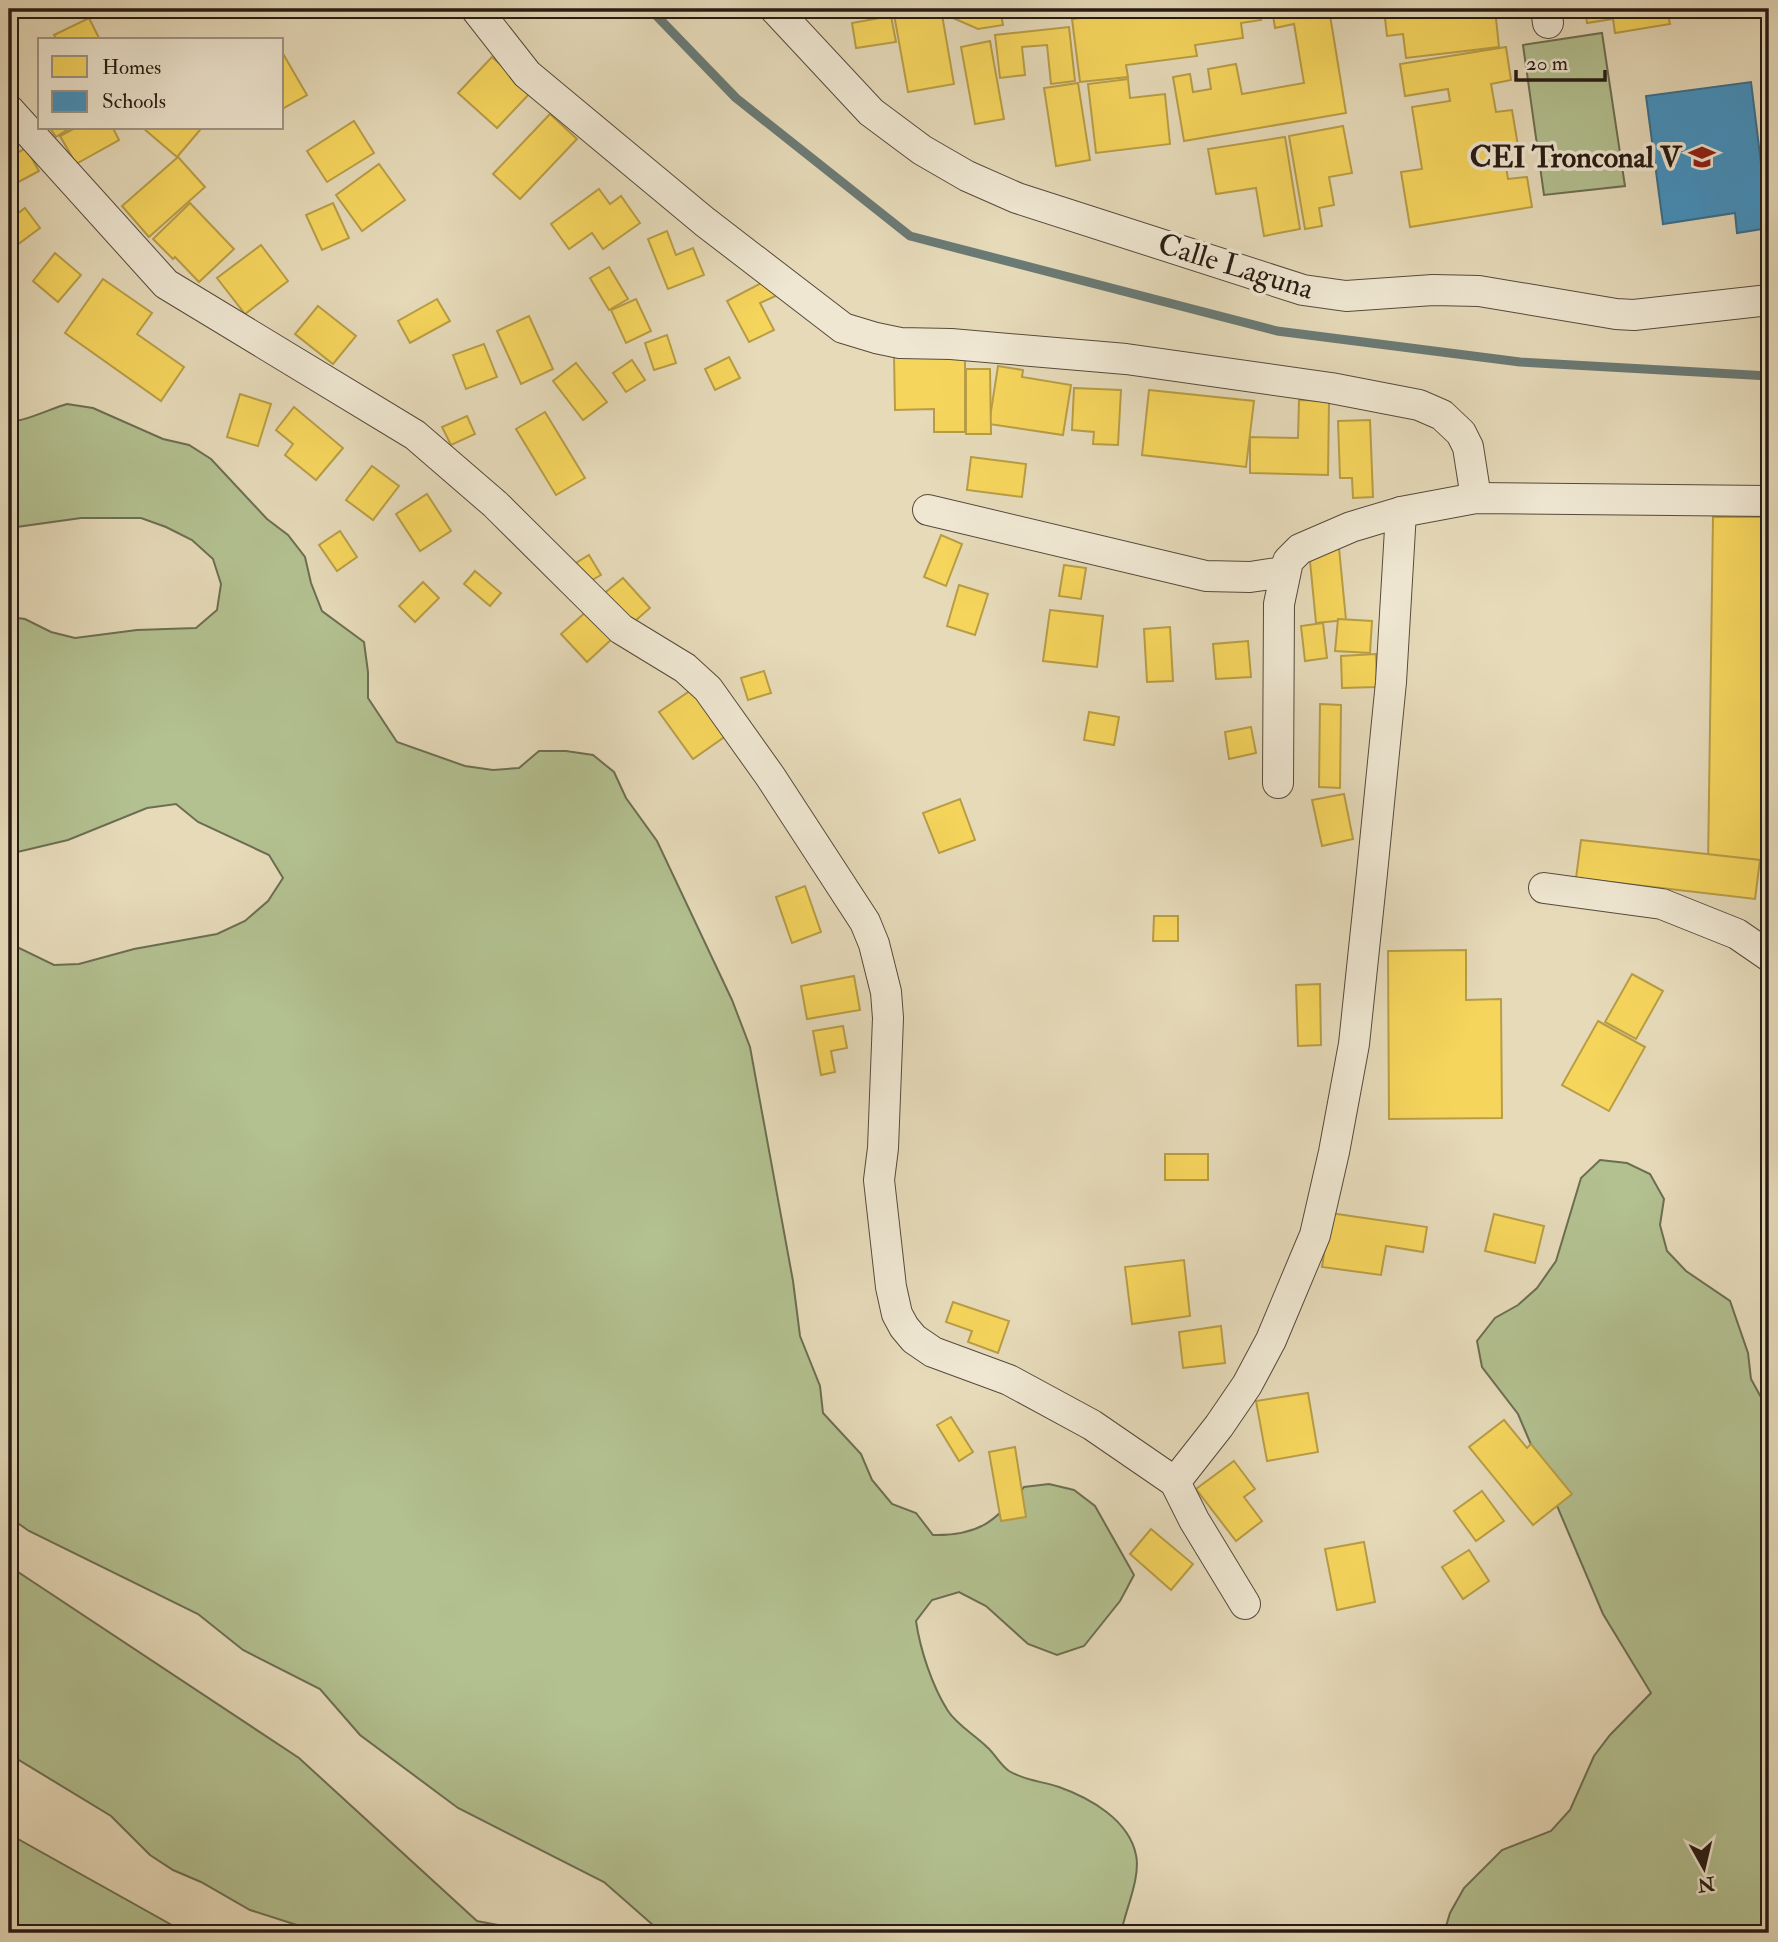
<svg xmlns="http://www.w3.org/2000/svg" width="1778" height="1942" viewBox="0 0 1778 1942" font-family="'IM FELL Double Pica',serif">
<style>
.green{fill:#b3c090;stroke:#6c6e52;stroke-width:2}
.homes{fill:#f6d55c;stroke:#b89d46;stroke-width:2}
.schools{fill:#4393c3;stroke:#3a6f8e;stroke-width:2}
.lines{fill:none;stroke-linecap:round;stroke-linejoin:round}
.stream{stroke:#6a7a75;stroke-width:9}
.minor-casing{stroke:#564b3c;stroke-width:32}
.minor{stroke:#efe7d2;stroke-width:30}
.labels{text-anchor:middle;stroke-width:7;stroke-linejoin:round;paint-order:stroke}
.poi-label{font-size:30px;font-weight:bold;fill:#261b13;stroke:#efe7d2;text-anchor:end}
.street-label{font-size:30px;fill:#261b13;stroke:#efe7d2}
</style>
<rect width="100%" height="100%" fill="#e6dab9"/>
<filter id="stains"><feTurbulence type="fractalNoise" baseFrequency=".00286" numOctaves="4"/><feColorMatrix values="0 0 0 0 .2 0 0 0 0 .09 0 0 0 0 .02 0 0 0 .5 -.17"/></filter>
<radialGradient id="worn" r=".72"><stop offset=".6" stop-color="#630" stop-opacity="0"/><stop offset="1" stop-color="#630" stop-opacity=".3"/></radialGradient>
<g class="green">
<polygon points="1602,33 1625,186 1544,195 1523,45"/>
<path d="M67,404l26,4 70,31 26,6 22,14 56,60 21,16 17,22 6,26 11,28 42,31 4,30v26l29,44 68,24 28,4 26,-2 20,-17h27l27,4 21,17 12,26 31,43 75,159 18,47 43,234 7,55 20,50 3,27 38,41 11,26 20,24 24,9 17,22c46,1 63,-14 91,-48l25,-3 25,6 21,16 39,69 -14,26 -36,45 -27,9 -29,-11 -42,-38 -27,-14 -27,8 -16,21c4,28 16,65 32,90 9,14 27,24 39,36 8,7 13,18 22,24 17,10 32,10 50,16 31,11 70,33 77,68 5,22 -11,56 -15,78h-459l-58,-51 -146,-74 -98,-73 -40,-46 -77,-39 -45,-36 -169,-83 -20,-14v-574l45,22 25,-1 55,-15 83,-15 28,-13 23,-20 15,-23 -14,-23 -71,-33 -22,-18 -29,4 -79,32 -59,14v-237l16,2 26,13 24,6 62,-8 59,-2 21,-18 4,-26 -8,-25 -21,-19 -26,-13 -25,-9h-60l-72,10v-107c13,2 43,-13 58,-17z"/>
<polygon points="1600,1160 1627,1163 1650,1174 1664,1199 1660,1225 1667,1251 1686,1271 1730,1301 1748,1353 1751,1379 1763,1401 1769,1407 1769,1933 1444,1933 1450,1913 1464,1888 1502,1850 1551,1831 1570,1810 1594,1756 1610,1735 1651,1693 1603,1614 1518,1414 1482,1367 1477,1341 1495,1318 1518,1305 1537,1288 1556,1261 1581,1178"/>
<polygon points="9,1566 299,1758 477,1921 539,1933 312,1933 303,1927 250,1910 201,1882 173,1870 150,1855 111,1816 9,1754"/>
<polygon points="9,1834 186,1933 9,1933"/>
</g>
<g class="homes">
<polygon points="893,9 941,9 954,84 908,92"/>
<polygon points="952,9 1004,9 1001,14 1003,25 978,29 953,18"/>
<polygon points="1029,9 1078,9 1030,16"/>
<polygon points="1156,9 1259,9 1261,20 1241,23 1243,38 1195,45 1197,56 1126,65 1128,77 1080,82 1072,19"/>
<polygon points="1272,9 1329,9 1346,113 1184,141 1173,77 1190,74 1193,92 1211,89 1208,69 1236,64 1242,94 1304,83 1294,24 1275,28"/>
<polygon points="1384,9 1495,9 1499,47 1406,58 1403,34 1387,36"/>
<polygon points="1585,9 1667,9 1670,24 1615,33 1613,19 1587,23"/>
<polygon points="1681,9 1740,9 1740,10 1682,17"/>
<polygon points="891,16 896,42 856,48 852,23"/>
<polygon points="89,18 100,40 57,40 54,35"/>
<polygon points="1069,27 1075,81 1051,84 1047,45 1022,47 1025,75 1000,78 995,35"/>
<polygon points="990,41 1004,119 975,124 961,47"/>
<polygon points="1506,47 1511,80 1491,84 1496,112 1512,110 1518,146 1503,148 1508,179 1527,177 1532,207 1410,227 1401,172 1422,169 1412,107 1450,101 1448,89 1405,96 1400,64"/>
<polygon points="282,52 307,95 282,109"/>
<polygon points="492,57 531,92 497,128 458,93"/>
<polygon points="1128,79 1130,98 1165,94 1170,144 1096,153 1088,84"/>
<polygon points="1078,83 1090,160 1056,166 1044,88"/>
<polygon points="550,114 577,139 520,199 493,174"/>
<polygon points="354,121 374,153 327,182 307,151"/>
<polygon points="1343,126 1352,173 1329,177 1334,205 1319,208 1322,226 1305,229 1289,136"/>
<polygon points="50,128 70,128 56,137"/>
<polygon points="75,128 113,128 119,140 76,164 60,136"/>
<polygon points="143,128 198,128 200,130 177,157"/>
<polygon points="1285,137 1300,229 1264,236 1256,188 1216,194 1208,149"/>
<polygon points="26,148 39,171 9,187 9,157"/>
<polygon points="178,157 205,187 149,237 122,206"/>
<polygon points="379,164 405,200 362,231 336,195"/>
<polygon points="599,189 610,204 621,196 640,223 603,249 592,233 569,249 551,224"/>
<polygon points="190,203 234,249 199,282 175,257 173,259 153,239"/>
<polygon points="333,203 349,238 322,250 306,215"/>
<polygon points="25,208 40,228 9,251 9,220"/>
<polygon points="667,231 676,255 693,248 704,275 668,289 648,239"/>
<polygon points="261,245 288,281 245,314 217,278"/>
<polygon points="55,253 81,275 58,302 33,281"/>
<polygon points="609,267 628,299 609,310 590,278"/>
<polygon points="771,278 780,294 760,303 774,330 749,342 727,301"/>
<polygon points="103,279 152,313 137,334 184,367 161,401 65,333"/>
<polygon points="437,299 450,321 410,343 398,321"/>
<polygon points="636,299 651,331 626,343 611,310"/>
<polygon points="318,306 356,336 333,364 295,334"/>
<polygon points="529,316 553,369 521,384 497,331"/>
<polygon points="667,335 676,363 654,370 645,343"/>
<polygon points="484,344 497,377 466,389 453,355"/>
<polygon points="965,355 965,432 934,432 934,409 895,410 894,356"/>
<polygon points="729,357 740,378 715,390 705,369"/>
<polygon points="632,360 645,380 626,392 613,373"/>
<polygon points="576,363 607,402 583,420 553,381"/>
<polygon points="998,366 1023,370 1022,377 1071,385 1063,435 989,424"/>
<polygon points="966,369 990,369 991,434 966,434"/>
<polygon points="1074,388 1121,390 1118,445 1093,444 1094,432 1072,430"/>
<polygon points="1149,390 1254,401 1246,467 1142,455"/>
<polygon points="240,394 271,404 258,446 227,437"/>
<polygon points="1299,400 1329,401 1328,475 1250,473 1250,437 1298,438"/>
<polygon points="294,407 343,448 316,480 285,455 293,444 276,430"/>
<polygon points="545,412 585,478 556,495 516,429"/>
<polygon points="467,416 475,434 451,445 442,427"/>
<polygon points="1370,420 1373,497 1353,498 1352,478 1340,478 1338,421"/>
<polygon points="971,457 1026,464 1022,497 967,490"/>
<polygon points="372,466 399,486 373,520 346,500"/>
<polygon points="427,494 451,531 420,551 396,514"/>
<polygon points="1713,517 1769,517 1769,867 1708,866"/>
<polygon points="340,531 357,557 337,571 319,545"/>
<polygon points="941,535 962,544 946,586 924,577"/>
<polygon points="1339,548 1346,620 1316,623 1309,551"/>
<polygon points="589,555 601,575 583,585 571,566"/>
<polygon points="1064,565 1086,568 1081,599 1059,596"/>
<polygon points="475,571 501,593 490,606 464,584"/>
<polygon points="623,578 650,608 628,627 601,596"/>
<polygon points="423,582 439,598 415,622 399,606"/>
<polygon points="959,585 988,594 975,635 947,626"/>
<polygon points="588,610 613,638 587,662 561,634"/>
<polygon points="1050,610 1103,616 1097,667 1043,661"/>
<polygon points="1338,619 1372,621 1370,653 1335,651"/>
<polygon points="1323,623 1327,658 1305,661 1301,626"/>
<polygon points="1170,627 1173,681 1147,682 1144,629"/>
<polygon points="1248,641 1251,677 1216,679 1213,644"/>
<polygon points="1376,654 1377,687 1342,688 1341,656"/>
<polygon points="764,671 771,693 748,700 741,678"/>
<polygon points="697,686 730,733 693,759 659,712"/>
<polygon points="1320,704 1341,705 1340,788 1319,787"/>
<polygon points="1089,712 1119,717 1114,745 1084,740"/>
<polygon points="1251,727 1256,753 1229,759 1225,732"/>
<polygon points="1344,794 1353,839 1322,846 1312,800"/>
<polygon points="960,799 975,840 939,853 923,813"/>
<polygon points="1581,840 1760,860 1755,899 1576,878"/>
<polygon points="805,886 821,932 792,943 776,897"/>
<polygon points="1154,916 1178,916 1178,941 1153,941"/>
<polygon points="1466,950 1466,1000 1501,999 1502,1118 1389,1119 1388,951"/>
<polygon points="1632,974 1663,991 1636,1039 1605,1022"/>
<polygon points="854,976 860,1010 807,1019 801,986"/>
<polygon points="1320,984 1321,1045 1298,1046 1296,985"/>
<polygon points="1598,1021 1645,1047 1609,1111 1562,1085"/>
<polygon points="843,1026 847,1048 831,1051 835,1072 821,1075 813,1031"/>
<rect x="1165" y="1154" width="43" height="26"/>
<polygon points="1330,1213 1427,1227 1423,1252 1386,1246 1381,1275 1322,1267"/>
<polygon points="1494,1214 1544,1226 1535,1263 1485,1251"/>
<polygon points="1184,1260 1190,1316 1132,1324 1125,1267"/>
<polygon points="953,1302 1009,1321 998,1353 968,1342 972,1331 946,1322"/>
<polygon points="1221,1326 1225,1363 1183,1368 1179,1332"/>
<polygon points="1308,1393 1318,1452 1267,1461 1256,1401"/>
<polygon points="951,1417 973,1452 959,1461 937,1425"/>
<polygon points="1504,1420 1527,1448 1531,1444 1572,1494 1533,1525 1469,1447"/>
<polygon points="1015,1447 1026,1517 1001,1521 989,1452"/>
<polygon points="1234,1461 1255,1489 1244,1497 1262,1521 1236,1541 1196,1489"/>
<polygon points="1482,1491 1504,1521 1476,1541 1454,1511"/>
<polygon points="1151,1529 1193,1564 1171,1590 1130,1554"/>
<polygon points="1364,1542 1375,1602 1337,1610 1325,1549"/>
<polygon points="1469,1550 1489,1581 1463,1599 1442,1567"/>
</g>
<polygon class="schools" points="1751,82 1769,228 1737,233 1735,213 1663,224 1646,96"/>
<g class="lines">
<polyline class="stream" points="650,9 736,98 910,236 1277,331 1520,362 1769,376"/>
<g class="minor-casing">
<g id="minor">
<polyline points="476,9 527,74 705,222 843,328 876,338 900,343 951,344 1126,359 1331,388 1419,405 1442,415 1461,433 1468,447 1476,498"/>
<polyline points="775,9 871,112 922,150 967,176 1017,198 1303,290 1346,296 1433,290 1479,291 1616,314 1634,315 1769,300"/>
<polyline points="1546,9 1548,23"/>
<polyline points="9,110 166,284 415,435 495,504 621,629 685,668 708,689 770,776 865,922 874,944 886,992 888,1018 883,1148 879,1180 891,1287 897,1314 904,1327 914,1339 933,1352 1009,1380 1092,1425 1175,1482 1194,1520 1245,1604"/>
<polyline points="928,510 1206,576 1250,577 1284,572"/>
<polyline points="1278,783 1279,604 1288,561 1300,549 1351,527 1401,512 1476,498 1769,501"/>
<polyline points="1544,888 1662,904 1737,934 1769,956"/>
<polyline points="1175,1482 1219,1426 1247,1385 1271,1340 1315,1235 1334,1152 1354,1044 1372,873 1391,682 1401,512"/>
</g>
</g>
<use href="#minor" class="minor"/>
</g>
<defs>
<g id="school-bare" transform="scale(2.1)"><path d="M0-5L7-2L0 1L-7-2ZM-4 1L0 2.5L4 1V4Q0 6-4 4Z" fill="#8f2418" stroke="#efe7d2" stroke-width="2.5" paint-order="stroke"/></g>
</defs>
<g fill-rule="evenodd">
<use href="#school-bare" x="1702" y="157"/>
</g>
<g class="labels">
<g class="poi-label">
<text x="1681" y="167">CEI Tronconal V</text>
</g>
<g class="street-label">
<text transform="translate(1236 266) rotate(17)" y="10">Calle Laguna</text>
</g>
</g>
<rect width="1778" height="1942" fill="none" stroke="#e6dab9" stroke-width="35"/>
<rect x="10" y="10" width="1757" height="1921" fill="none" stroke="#261b13" stroke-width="3.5"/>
<rect x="18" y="18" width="1743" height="1907" fill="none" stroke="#261b13" stroke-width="2"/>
<rect x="38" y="38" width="245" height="91" fill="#efe7d2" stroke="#9f9586" stroke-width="2"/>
<rect x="52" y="56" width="35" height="21" fill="#f6d55c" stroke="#9f9586" stroke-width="2"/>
<text x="102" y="74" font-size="21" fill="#261b13">Homes</text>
<rect x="52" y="91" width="35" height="21" fill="#4393c3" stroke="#9f9586" stroke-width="2"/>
<text x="102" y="108" font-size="21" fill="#261b13">Schools</text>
<g transform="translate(1704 1868) rotate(172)" stroke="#efe7d2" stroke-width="5" paint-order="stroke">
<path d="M0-5L12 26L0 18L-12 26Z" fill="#261b13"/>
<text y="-10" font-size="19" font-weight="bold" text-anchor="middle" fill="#261b13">N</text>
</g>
<path d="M1516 70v10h89v-10" fill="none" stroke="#261b13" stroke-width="3.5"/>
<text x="1526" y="70" font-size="21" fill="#261b13" stroke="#efe7d2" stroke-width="5" paint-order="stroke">20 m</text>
<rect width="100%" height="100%" filter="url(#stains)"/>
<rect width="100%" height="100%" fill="url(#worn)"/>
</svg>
